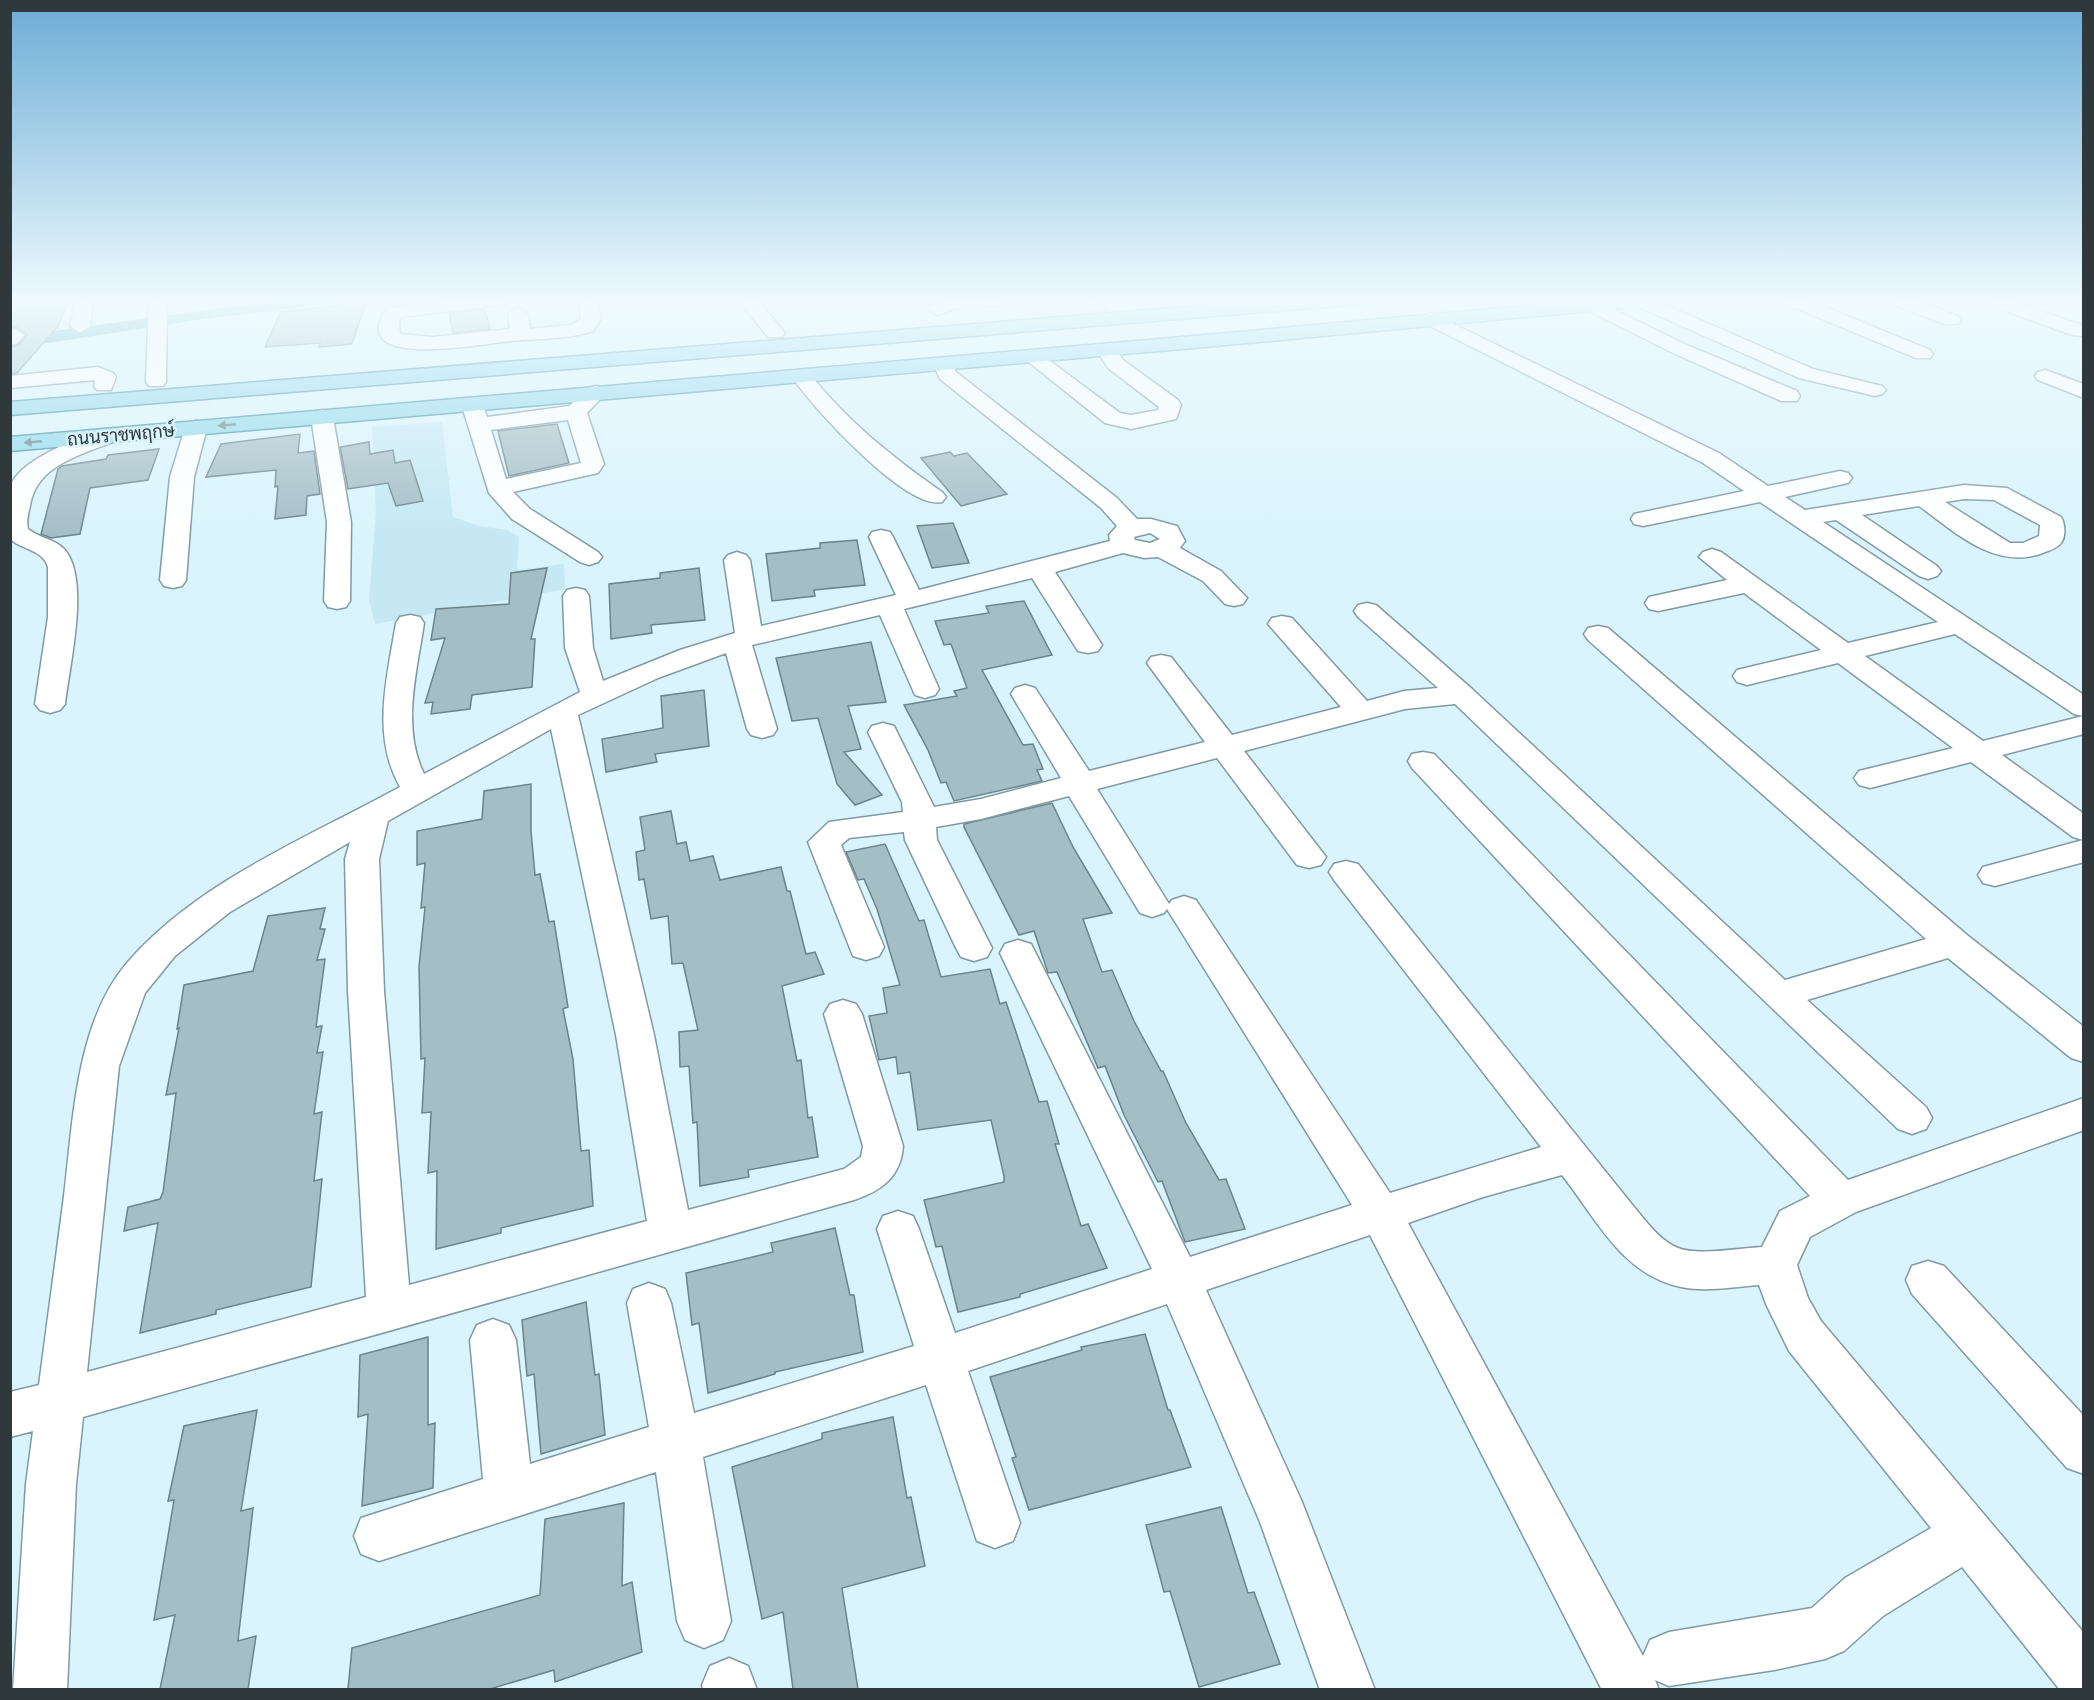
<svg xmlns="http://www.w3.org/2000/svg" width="2094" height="1700" viewBox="0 0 2094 1700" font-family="Signika,Sarabun,sans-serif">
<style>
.built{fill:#c5e8f2}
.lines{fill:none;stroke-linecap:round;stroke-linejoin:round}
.canal{fill:#51a1b8;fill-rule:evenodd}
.building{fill:#a4bec6;stroke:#6b848b;stroke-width:1.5}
.minor-casing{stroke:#819aa2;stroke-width:3}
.major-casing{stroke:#3b8fa4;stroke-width:3}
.minor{fill:#fff;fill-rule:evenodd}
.major{fill:#8ed7ea;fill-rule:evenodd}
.oneway{fill:#5a808a}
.labels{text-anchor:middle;stroke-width:5;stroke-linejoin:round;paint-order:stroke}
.far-street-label{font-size:18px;fill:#2f393c;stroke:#d9f4fc}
</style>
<rect width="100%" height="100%" fill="#d9f4fc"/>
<polygon class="built" points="442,422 453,517 479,526 507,530 519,537 517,570 564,564 565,589 375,624 369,599 376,512 372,427"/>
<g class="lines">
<polygon class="canal" points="294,298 344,298 335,303 202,319 10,349 10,337"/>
</g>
<g class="building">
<polygon points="10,297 70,297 58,326 17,373 10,374 10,347 19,345 27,335 16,327 10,328"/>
<polygon points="366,302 352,344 319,347 320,343 265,347 281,312"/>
<polygon points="485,309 490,329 453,333 449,313"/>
<polygon points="557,424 569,463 509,476 498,431"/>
<polygon points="300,434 298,453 314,451 320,494 307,496 306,515 275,519 278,486 275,487 276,470 206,477 221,444"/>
<polygon points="369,442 370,454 393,450 395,463 410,460 423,501 396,506 388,483 348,489 340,447"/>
<polygon points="159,449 148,480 90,488 80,534 51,538 41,534 58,469 62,466 106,459 108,455"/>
<polygon points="950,452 954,456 967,453 1007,494 961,506 921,458"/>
<polygon points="953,523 969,563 932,568 917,526"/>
<polygon points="857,540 865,585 814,590 815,596 772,601 766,554 820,548 820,543"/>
<polygon points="547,568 531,639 535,639 532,687 472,695 470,709 431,714 433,702 425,703 445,638 431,640 436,609 509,604 511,573"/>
<polygon points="699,568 705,620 651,625 652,633 611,639 609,584 660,578 660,573"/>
<polygon points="1024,601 1052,655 982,670 1023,745 1033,744 1043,769 1037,770 1042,781 954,801 946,782 941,783 928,750 904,705 957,696 954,691 967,688 951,644 944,645 935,621 989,613 986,606"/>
<polygon points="871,642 886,702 848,706 861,749 844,752 882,795 855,805 837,784 818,718 792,721 776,658"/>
<polygon points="704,690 709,746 655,754 657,762 606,772 602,739 663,728 661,696"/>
<polygon points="531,784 531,831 535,875 540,874 549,922 554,921 568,1007 563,1009 573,1059 581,1151 589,1150 593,1206 501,1228 501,1233 436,1249 437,1171 428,1173 431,1112 422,1113 425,1058 421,1059 419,967 425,907 421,908 425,863 417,865 417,831 482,819 484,791"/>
<polygon points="1052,803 1073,847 1112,913 1083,919 1102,972 1112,970 1134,1021 1161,1071 1163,1071 1186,1123 1219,1180 1226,1179 1245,1229 1185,1242 1162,1181 1158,1182 1124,1115 1105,1066 1098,1068 1057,972 1048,973 1034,931 1019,935 964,827 964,824"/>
<polygon points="671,811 677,844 686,842 690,861 713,856 720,880 781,867 787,891 790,891 806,954 815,952 824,974 782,986 797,1061 801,1060 808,1118 812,1117 818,1157 748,1170 749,1177 700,1186 697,1122 693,1123 689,1066 680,1067 679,1032 698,1030 683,963 672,964 668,916 651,919 644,879 639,880 636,852 645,850 640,817"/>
<polygon points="885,844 919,921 924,920 941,977 990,969 1000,1004 1006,1002 1014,1026 1039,1102 1047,1101 1059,1144 1055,1144 1081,1226 1088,1224 1107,1268 1020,1294 1020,1297 958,1312 942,1246 936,1247 924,1200 1004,1182 1004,1176 991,1120 918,1130 910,1072 898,1074 896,1057 879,1060 869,1016 887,1013 883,988 900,985 877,909 864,879 858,880 846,852"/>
<polygon points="325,908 320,929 325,929 317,960 325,959 316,1027 322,1026 317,1053 323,1052 314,1114 322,1112 314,1181 322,1179 311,1287 216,1310 216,1314 140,1333 158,1223 124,1231 128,1207 160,1199 163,1192 176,1093 166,1095 179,1028 177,1029 184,985 253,971 268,916"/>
<polygon points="835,1228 850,1295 854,1295 863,1352 775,1372 775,1374 708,1393 699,1323 692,1325 686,1273 773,1252 771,1243"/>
<polygon points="586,1302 595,1375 599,1374 605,1435 541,1454 534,1374 527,1376 522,1320"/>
<polygon points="1145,1334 1168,1410 1170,1410 1191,1467 1029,1510 1012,1458 1016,1457 990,1377 1082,1350 1081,1347"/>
<polygon points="428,1337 428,1425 435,1423 433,1488 362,1506 368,1414 358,1417 360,1355"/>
<polygon points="257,1410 241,1511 253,1508 238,1641 256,1636 248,1689 160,1689 175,1615 154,1620 174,1500 168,1501 184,1426"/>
<polygon points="893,1417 907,1498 911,1497 925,1566 842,1588 858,1689 793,1689 783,1612 762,1619 732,1467 822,1439 822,1433"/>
<polygon points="624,1503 622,1586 632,1582 642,1652 555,1682 554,1670 490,1689 348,1689 352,1648 540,1595 545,1519"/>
<polygon points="1221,1507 1248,1593 1254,1592 1280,1664 1199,1687 1170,1591 1164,1592 1146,1525"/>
</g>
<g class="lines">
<g class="minor-casing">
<g id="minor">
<polygon points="76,298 94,298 90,326 80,332 70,326"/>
<polygon points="149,298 167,298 166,382 163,386 149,386 146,382"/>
<path d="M465,298h50l-9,6 -105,13 -2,6 1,11 33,3 77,-8 -2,-15 10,-6 10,6 2,15 41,-4 10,-6 -3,-21h18l5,21 -8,12c-27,9 -54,7 -82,10 -24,2 -168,31 -124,-33z"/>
<polygon points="737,298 756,298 785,333 782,337 768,337"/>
<polygon points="952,298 1009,298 1010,300 1001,306 968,305 937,315 928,309 930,305"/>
<polygon points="1083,298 1101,298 1106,306 1104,310 1090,310"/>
<polygon points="1631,298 1649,298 1813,369 1882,386 1886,390 1882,394 1875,396 1799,378 1632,304"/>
<polygon points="1779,298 1803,298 1930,350 1933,354 1930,358 1916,358 1781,302"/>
<polygon points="1884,298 1909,298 1958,316 1961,320 1958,324 1944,324 1886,302"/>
<polygon points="1979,298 2004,298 2084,326 2084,336 2072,335 1981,302"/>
<polygon points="1592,299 1687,345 1797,391 1800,396 1797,401 1781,401 1673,353 1585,309 1583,305 1585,301"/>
<path d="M1431,313l288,140 49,33 72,-15 8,2 4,5 -4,5 -63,14 20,13 159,-25 43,3 54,29c4,6 5,20 0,26 -4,6 -14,8 -21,11 -47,15 -85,-22 -121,-48l-57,9 75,51 4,5 -4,5 -9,3 -9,-3 -83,-56 -13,2 261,173v39l-82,21 82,59v48l-89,24 -12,-3 -5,-8 5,-8 100,-27 -10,-3 -102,-75 -101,26 -11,-3 -5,-7 5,-7 94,-23 -115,-85 -91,22 -10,-3 -4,-6 4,-6 84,-20 -77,-57 -86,18 -9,-2 -4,-6 4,-6 78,-17 -28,-23 4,-5 9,-3 9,3 127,91 90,-21 -178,-120 -117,24 -9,-2 -3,-5 3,-5 110,-23 -41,-28 -279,-140 -3,-4 3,-4zM1964,499l30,1 46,25 -1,11 -16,7h-13l-65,-41zM1955,634l119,80 9,2 -100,25 -118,-85z"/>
<polygon points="15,329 25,335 17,343 10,345 10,330"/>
<polygon points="1111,343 1118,345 1121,349 1119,354 1123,360 1178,400 1181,405 1176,419 1131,429 1105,423 1021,356 1024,352 1038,352 1120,413 1131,415 1158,410 1159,407 1108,368 1099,354 1104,345"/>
<path d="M943,358l7,2 6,12 161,126 20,21h14l26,7 8,15 -5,7 41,23 26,27 -4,6 -9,2 -9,-2 -22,-23 -45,-24 -14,1 -21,-5 -68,19 47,73 -4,6 -10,2 -10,-2 -46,-73 -128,31 35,80 -4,6 -10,3 -10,-3 -35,-80 -128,30 25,84 -4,6 -11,3 -11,-3 -4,-6 -21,-76 -68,25 -80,37 76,320 34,175 156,-41 17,-12 2,-11 -39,-132 6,-10 13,-4 13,4 6,10 41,132c-2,31 -22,45 -49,54l-771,217 -7,67 -9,206h-54l13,-206 7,-53 -23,6v-45l29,-7c8,-63 17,-126 25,-189 9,-74 12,-174 63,-233 71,-82 180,-125 273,-176 -29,-52 -13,-109 -4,-164l4,-6 10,-2 10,2 4,6c-7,48 -23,104 0,151l156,-82 -15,-44 -2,-52 4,-6 9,-2 9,2 4,6 4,52 10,33 77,-31 55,-17 -11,-73 4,-5 9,-3 9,3 4,5 11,66 135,-31 -27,-58 3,-5 9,-2 9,2 3,5 26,53 191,-49 -1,-6 8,-9 -16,-18 -161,-129 -7,-15 3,-4zM1150,533l10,6 -10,4 -15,-3 -1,-3zM551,729l65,306 31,186 -238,64 -25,-294 -5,-132 9,-38zM350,842l-5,17 3,132 18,306 -279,75 32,-306 26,-73 30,-37 55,-44z"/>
<polygon points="98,367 113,373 116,377 111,390 97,390 94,386 95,380 10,388 10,376"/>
<polygon points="2045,370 2084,384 2084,398 2038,380 2035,376 2038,372"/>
<path d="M802,371l7,2c38,48 83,84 133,119l4,5 -4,5c-35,9 -130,-95 -150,-125l3,-4z"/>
<path d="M596,386l7,2 4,4 -20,21 17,51 -6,9 -85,19 17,17 68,43 4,5 -4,5 -9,3 -9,-3 -68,-43 -23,-26 -28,-90 3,-5h16l7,19 82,-11 20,-18zM568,420l13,43 -75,16 -15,-49z"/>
<polygon points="322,410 330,412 333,417 351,522 350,601 346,607 337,609 328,607 324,601 327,522 311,417 314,412"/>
<polygon points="196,421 204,423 207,428 194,477 186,580 182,586 173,588 164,586 160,580 170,477 185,428 188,423"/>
<path d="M107,429l8,2 3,5 -3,5c-34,14 -79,24 -85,65 -2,8 -4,15 -2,23 11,9 27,10 36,20 27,29 5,118 1,155l-5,6 -10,3 -10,-3 -5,-6 13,-87v-50c-5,-17 -25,-17 -38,-28 0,-15 -3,-35 0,-51 7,-28 72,-52 97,-59z"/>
<path d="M1367,603l9,2 96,84 313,291 141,-41 -338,-299 -4,-6 4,-6 10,-2 10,2 359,307 117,92v35l-13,-4 -123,-100 -141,42 119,107 6,11 -6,11 -14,5 -14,-5 -443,-425 -50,5 -161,42 82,106 -5,8 -12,3 -12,-3 -80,-107 -120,31 72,115 3,-4 12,-4 12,4 194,293 151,-46 -207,-267 -5,-8 5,-8 12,-3 12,3 276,343c12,14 26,34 44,41 20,8 62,0 84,-1l18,-36 30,-15 -398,-428 -4,-7 4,-7 11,-2 11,2 414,426 236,-82v32l-228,82 -46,25 -13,28 11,33 13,23 263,312v57h-24l-98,-123 -79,49 -39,35 -19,8 -51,11 -105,16 -14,-6 4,10h-57l-232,-455 -164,55 96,212 73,188h-55l-60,-168 -93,-218 -199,67 52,152 -7,18 -18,7 -18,-7 -51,-156 -223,72 28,164 -8,19 -19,8 -19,-8 -8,-19 -21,-149 -277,89 -18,-7 -7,-18 7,-18 122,-39 -13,-139 7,-15 16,-6 16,6 7,15 14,124 119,-37 -22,-124 6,-14 16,-6 16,6 6,14 23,110 220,-67 -37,-117 6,-13 15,-5 15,5 6,13 36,104 197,-64 -152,-316 5,-9 13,-4 13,4 159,313 162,-52 -185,-296 -3,4 -12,4 -12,-4 -71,-117 -88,23 -45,8 1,13 55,108 -5,9 -13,4 -13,-4 -5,-9 -51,-108 -1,-8 -55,6 -8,7 43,102 -5,9 -13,4 -13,-4 -45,-114 21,-20 74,-10 -1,-10 -34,-70 4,-6 11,-3 11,3 40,81 47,-8 80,-21 -50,-84 4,-6 10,-3 10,3 54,83 116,-29 -58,-79 4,-6 10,-2 10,2 61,78 109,-28 -73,-83 4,-6 10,-2 10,2 75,83 37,-10 34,-3 -80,-71 -4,-6 4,-6zM1562,1175c34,43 60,100 119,112 25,5 53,0 78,-2l7,19 23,47 142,177 -86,50 -33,30 -143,24 -19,8 -7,16 -235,-433 75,-26z"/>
<polygon points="1928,1261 1944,1266 2084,1416 2084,1474 2067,1468 1912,1294 1906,1280 1912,1266"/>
<polygon points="729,1658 748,1666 757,1690 703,1690 702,1685 710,1666"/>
</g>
</g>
<g class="major-casing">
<g id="major">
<polygon points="1298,298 1370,298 1361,304 10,415 10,402"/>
<polygon points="1611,298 1675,298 1666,304 1205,347 10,451 10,437 1205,335"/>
</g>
</g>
<use href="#minor" class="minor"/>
<use href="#major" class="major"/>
</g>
<defs><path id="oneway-solid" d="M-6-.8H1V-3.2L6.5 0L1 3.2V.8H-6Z" transform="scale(1.5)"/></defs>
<g class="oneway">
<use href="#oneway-solid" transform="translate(227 425) rotate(175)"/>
<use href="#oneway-solid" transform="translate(33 442) rotate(175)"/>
</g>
<linearGradient id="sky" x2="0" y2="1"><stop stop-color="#6bacd5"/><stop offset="0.56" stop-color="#eefafe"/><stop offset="1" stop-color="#eefafe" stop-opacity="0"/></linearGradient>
<rect width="2094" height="536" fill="url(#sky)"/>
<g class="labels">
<g class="far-street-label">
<text transform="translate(121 435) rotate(-5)" y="6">ถนนราชพฤกษ์</text>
</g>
</g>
<rect width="2094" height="1700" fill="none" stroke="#2f393c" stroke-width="24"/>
</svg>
